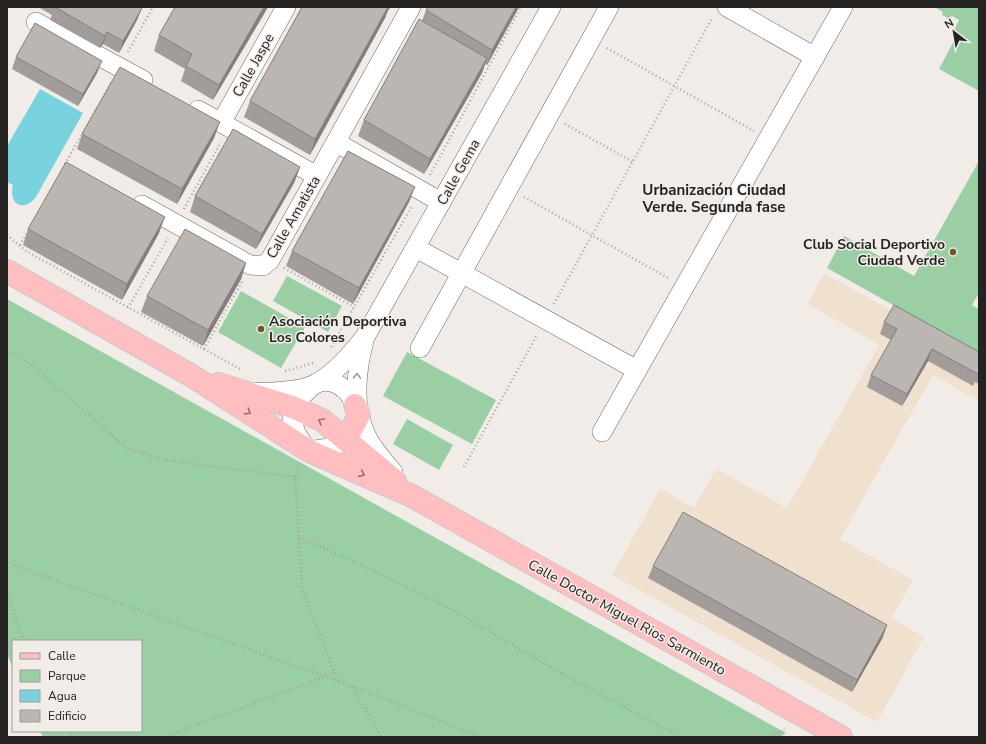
<svg xmlns="http://www.w3.org/2000/svg" width="986" height="744" viewBox="0 0 986 744" font-family="'Nunito Sans',sans-serif">
<style>
.education{fill:#f0e1ce}
.green{fill:#99cfa2}
.water{fill:#78d3df}
.lines{fill:none;stroke-linecap:round;stroke-linejoin:round}
.minor-casing{stroke:#6c6865;stroke-width:20}
.major-casing{stroke:#cbcaca;stroke-width:24}
.path{stroke:#a6a2a0;stroke-width:2.5;stroke-dasharray:1 3;stroke-linecap:butt}
.minor{stroke:#fff;stroke-width:19}
.major{stroke:#ffbec0;stroke-width:22}
.wall{fill:#a29d9a}
.shaded-wall{fill:#847f7d}
.building{fill:#bcb6b3;stroke:#847f7d}
.oneway{stroke:#9d9c9c}
.oneway2{stroke:#927071}
.poi-dot{fill:#6e5727;stroke:#f2ece9;stroke-width:1.5}
.labels{text-anchor:middle;stroke-width:3;stroke-linejoin:round;paint-order:stroke}
.street-label{font-size:14px;fill:#252322;stroke:#f2ece9}
.poi-label{font-size:14px;font-weight:bold;fill:#252322;stroke:#f2ece9;text-anchor:end}
.neighbourhood-label{font-size:15px;font-weight:bold;fill:#252322;stroke:#f2ece9}
</style>
<rect width="100%" height="100%" fill="#f2ece9"/>
<polygon class="education" points="824,273 979,359 979,401 933,375 840,539 913,580 892,618 924,637 877,722 612,575 660,489 694,508 716,469 787,508 879,345 808,304"/>
<g class="green">
<polygon points="979,7 979,91 939,69 956,37 952,34 959,20 952,16 950,19 942,15 943,12 936,8"/>
<polygon points="979,161 979,293 972,305 979,309 979,353 827,268 844,236 914,276"/>
<polygon points="287,276 342,306 328,332 273,301"/>
<polygon points="241,291 305,327 281,368 218,332"/>
<polygon points="7,299 786,733 780,737 43,737 40,731 141,731 141,641 13,641 13,668 7,654"/>
<polygon points="407,352 496,400 472,444 383,396"/>
<polygon points="407,419 453,445 439,470 393,444"/>
</g>
<path class="water" d="M40,89l43,24 -47,84c-13,16 -28,7 -23,-12l-6,-3v-36z"/>
<g class="lines">
<g class="minor-casing">
<g id="minor">
<polyline points="727,7 815,57"/>
<polyline points="36,22 143,80"/>
<polyline points="198,110 317,176"/>
<polyline points="221,123 286,7"/>
<polyline points="337,143 441,202"/>
<polyline points="142,205 250,265 263,266 270,260 411,7"/>
<polyline points="416,248 637,370"/>
<path d="M364,341c-8,30 -12,68 3,96 6,13 17,24 26,35"/>
<polyline points="420,348 609,7"/>
<path d="M254,392c15,1 48,-1 61,-8 20,-10 36,-30 50,-47l186,-330"/>
<polyline points="602,432 843,7"/>
<path d="M346,440l-17,8 -20,3c-14,-16 -17,-23 -17,-44 7,-7 15,-18 23,-23 17,-9 35,6 40,21"/>
</g>
</g>
<g class="major-casing">
<g id="major">
<polyline points="7,271 192,376 309,451 412,496 841,737"/>
<polyline points="218,384 292,407 322,420 395,481"/>
<polyline points="346,440 359,415 355,405"/>
</g>
</g>
<g class="path">
<polyline points="607,48 754,131"/>
<polyline points="128,52 153,7"/>
<polyline points="565,124 633,162"/>
<polyline points="65,164 111,83"/>
<polyline points="430,175 521,7"/>
<polyline points="524,197 670,279"/>
<polyline points="184,209 221,142"/>
<polyline points="7,235 26,251 240,369"/>
<polyline points="20,245 28,231"/>
<polyline points="284,268 354,307"/>
<polyline points="554,304 712,18"/>
<polyline points="128,308 168,238"/>
<polyline points="331,347 412,206"/>
<polyline points="204,349 243,280"/>
<polyline points="7,351 24,359 128,449 165,460 295,477"/>
<polyline points="285,371 313,363"/>
<polyline points="464,467 537,335"/>
<polyline points="299,468 295,477 302,589 338,681"/>
<polyline points="298,537 353,561 445,606 566,676 675,734 676,737"/>
<polyline points="7,563 352,686 481,737"/>
<polyline points="7,595 24,641"/>
<polyline points="352,687 381,737"/>
<polyline points="68,731 72,737"/>
<polyline points="165,737 324,677"/>
<polyline points="770,737 783,731 784,729"/>
</g>
<use href="#minor" class="minor"/>
<use href="#major" class="major"/>
</g>
<g class="wall">
<polygon points="38,7 141,7 137,20 119,53 103,44 100,48 50,20 52,15"/>
<polygon points="175,7 268,7 213,100 181,81 185,69 154,51 159,35"/>
<polygon points="302,7 391,7 388,11 385,18 310,155 244,117 250,101"/>
<polygon points="519,7 487,65 485,64 482,73 424,174 358,136 364,120 422,21 426,10"/>
<polygon points="16,57 97,73 78,106 12,69"/>
<polygon points="82,134 214,138 177,204 77,149"/>
<polygon points="300,167 294,183 256,249 190,212 195,196"/>
<polygon points="409,202 353,304 286,266 292,251"/>
<polygon points="28,229 159,233 122,300 23,245"/>
<polygon points="246,263 241,279 203,346 141,312 147,296"/>
<polygon points="884,322 979,352 979,384 975,382 973,386 928,361 902,406 867,387 871,375 891,340 880,334"/>
<polygon points="653,566 883,637 852,692 648,578"/>
</g>
<g class="shaded-wall">
<polygon points="264,7 268,7 213,100 219,85"/>
<polygon points="388,7 389,7 385,18 310,155 315,139"/>
<polygon points="516,7 519,7 487,65 492,50"/>
<polygon points="142,8 137,20 119,53 123,41"/>
<polygon points="107,32 103,44 100,48 105,36"/>
<polygon points="487,58 482,73 424,174 430,159"/>
<polygon points="102,61 97,73 78,106 83,94"/>
<polygon points="220,122 214,138 177,204 182,189"/>
<polygon points="300,167 294,183 256,249 262,234"/>
<polygon points="415,187 409,202 353,304 359,288"/>
<polygon points="165,217 159,233 122,300 127,284"/>
<polygon points="246,263 241,279 203,346 208,330"/>
<polygon points="932,349 928,361 902,406 907,394"/>
<polygon points="887,625 883,637 852,692 857,680"/>
</g>
<g class="building">
<polygon points="55,7 141,7 142,8 123,41 107,32 105,36"/>
<polygon points="175,7 264,7 219,85 186,66 192,54 159,35"/>
<polygon points="302,7 388,7 315,139 250,101"/>
<polygon points="428,7 516,7 492,50 426,10"/>
<polygon points="419,19 487,58 430,159 364,120"/>
<polygon points="35,23 102,61 83,94 16,57"/>
<polygon points="120,67 220,122 182,189 82,134"/>
<polygon points="233,129 300,167 262,234 195,196"/>
<polygon points="348,151 415,187 359,288 292,251"/>
<polygon points="66,162 165,217 127,284 28,229"/>
<polygon points="185,229 246,263 208,330 147,296"/>
<polygon points="894,305 979,352 979,371 978,374 932,349 907,394 871,375 897,329 884,322"/>
<polygon points="683,512 887,625 857,680 653,566"/>
</g>
<defs><path id="oneway-chevron" d="M-2-3.5L2.5 0L-2 3.5" fill="none" stroke-width="1.6" stroke-linecap="round" stroke-linejoin="round"/></defs>
<use class="oneway" href="#oneway-chevron" transform="translate(357 376) rotate(-88)"/>
<g class="oneway2">
<use href="#oneway-chevron" transform="translate(248 412) rotate(32)"/>
<use href="#oneway-chevron" transform="translate(321 421) rotate(-149)"/>
<use href="#oneway-chevron" transform="translate(362 474) rotate(24)"/>
</g>
<g class="poi-dot">
<circle cx="953" cy="252" r="4"/>
<circle cx="261" cy="329" r="4"/>
</g>
<g class="labels">
<g class="street-label">
<text transform="translate(253 65) rotate(-61)" y="5">Calle Jaspe</text>
<text transform="translate(458 172) rotate(-61)" y="5">Calle Gema</text>
<text transform="translate(293 217) rotate(-60)" y="5">Calle Amatista</text>
<text transform="translate(627 617) rotate(29)" y="5">Calle Doctor Miguel Rios Sarmiento</text>
</g>
<g class="poi-label">
<text x="945" y="249">Club Social Deportivo<tspan x="945" dy="16">Ciudad Verde</tspan></text>
<text x="269" y="326" text-anchor="start">Asociación Deportiva<tspan x="269" dy="16">Los Colores</tspan></text>
</g>
<g class="neighbourhood-label">
<text x="714" y="195">Urbanización Ciudad<tspan x="714" dy="17">Verde. Segunda fase</tspan></text>
</g>
</g>
<rect width="986" height="744" fill="none" stroke="#252322" stroke-width="16"/>
<rect x="12" y="640" width="130" height="92" fill="#f2ece9" stroke="#a09c99"/>
<rect x="20" y="653" width="20" height="6" fill="#ffbec0" stroke="#a09c99"/>
<text x="48" y="660" font-size="12" fill="#252322">Calle</text>
<rect x="20" y="670" width="20" height="12" fill="#99cfa2" stroke="#a09c99"/>
<text x="48" y="680" font-size="12" fill="#252322">Parque</text>
<rect x="20" y="690" width="20" height="12" fill="#78d3df" stroke="#a09c99"/>
<text x="48" y="700" font-size="12" fill="#252322">Agua</text>
<rect x="20" y="710" width="20" height="12" fill="#bcb6b3" stroke="#a09c99"/>
<text x="48" y="720" font-size="12" fill="#252322">Edificio</text>
<g transform="translate(954 32) rotate(329)" stroke="#f2ece9" stroke-width="3" paint-order="stroke">
<path d="M0-3L7 15L0 10L-7 15Z" fill="#252322"/>
<text y="-6" font-size="11" font-weight="bold" text-anchor="middle" fill="#252322">N</text>
</g>
</svg>
